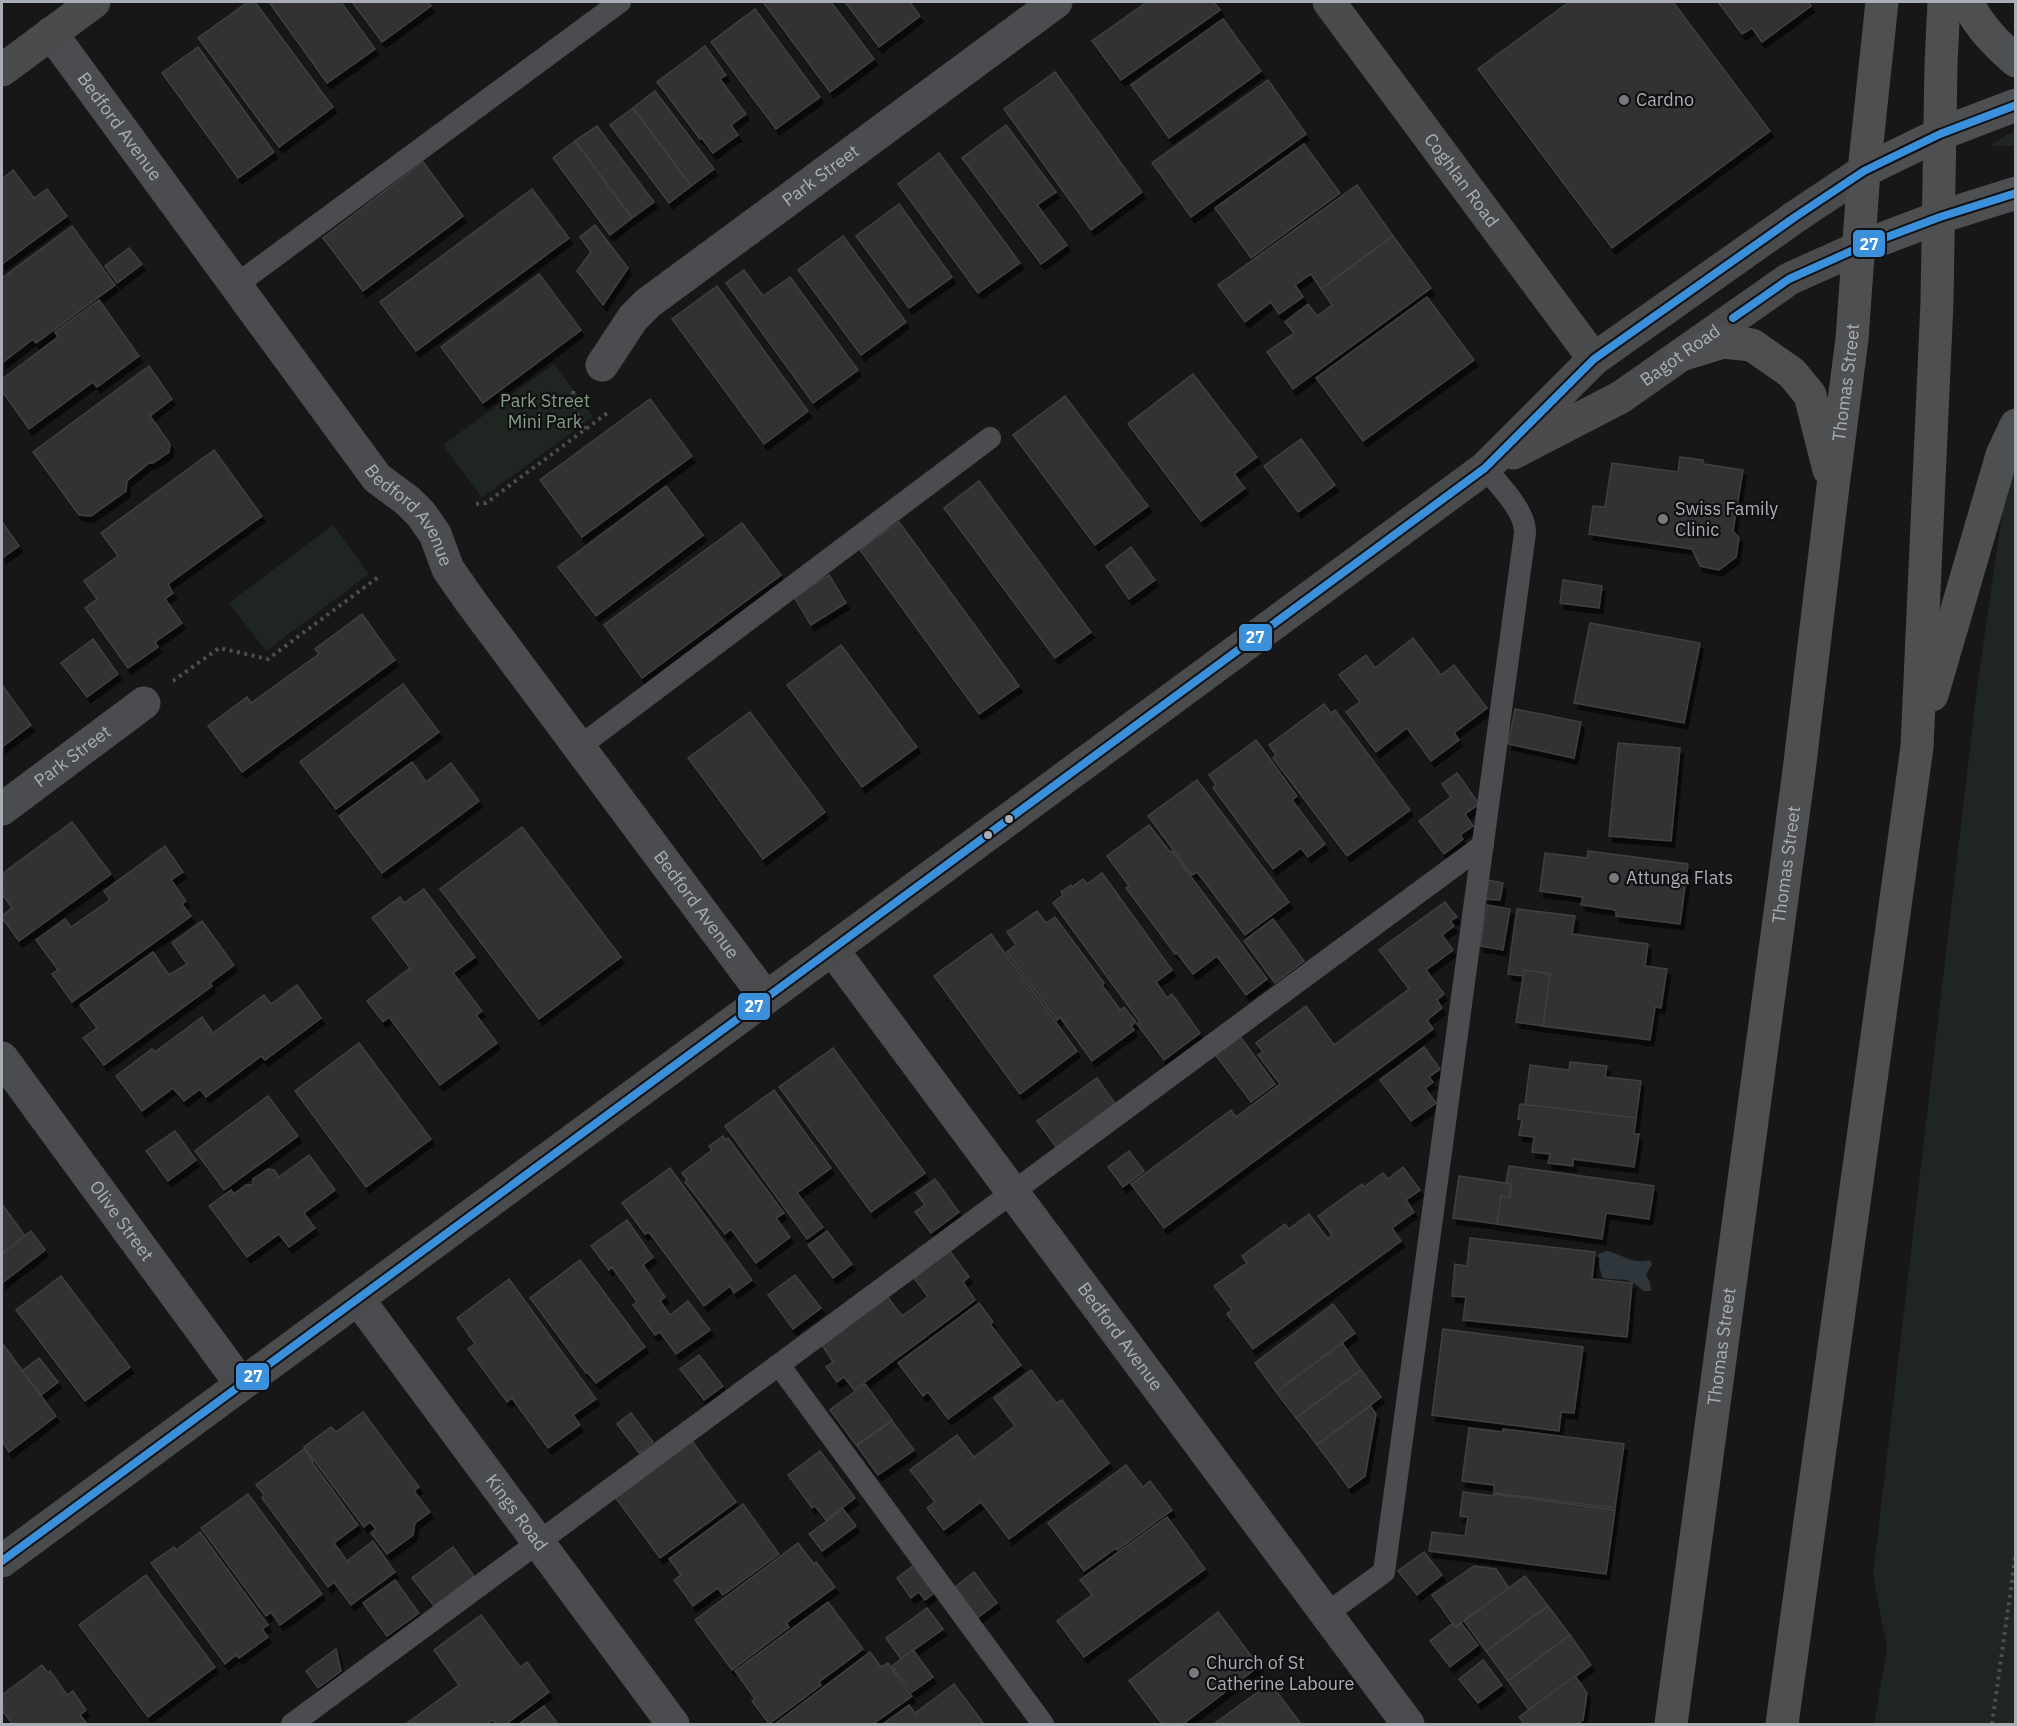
<svg xmlns="http://www.w3.org/2000/svg" width="2017" height="1726" viewBox="0 0 2017 1726" font-family="'IBM Plex Sans',sans-serif">
<style>
.green{fill:#1f2520}
.water{fill:#2e363b}
.building{fill:#313132;stroke:#3f4043;stroke-width:1.5;filter:url(#shadow)}
.lines{fill:none;stroke-linecap:round;stroke-linejoin:round}
.path{stroke:#4d4e50;stroke-width:4;stroke-dasharray:3 4.5;stroke-linecap:butt}
.lane{stroke:#4b4c4f;stroke-width:22}
.street{stroke:#4b4c4f;stroke-width:33}
.secondary{stroke:#4a4b4d;stroke-width:33}
.primary{stroke:#4e4f51;stroke-width:33}
.bus-1-casing{stroke:#111113;stroke-width:12}
.bus-1{stroke:#3a90db;stroke-width:8}
.poi-dot{fill:#76797e;stroke:#111113;stroke-width:2}
.bus-dot{fill:#a9aeb6;stroke:#111113;stroke-width:2}
.labels{text-anchor:middle;stroke-width:4.5;stroke-linejoin:round;paint-order:stroke}
.poi-label{font-size:18px;fill:#a9aeb6;stroke:#111113;text-anchor:start}
.street-label{font-size:18px;fill:#a9aeb6;stroke:#111113}
.park-label{font-size:18px;fill:#829f83;stroke:#111113}
.line-badge{stroke:#111113;stroke-width:2}
.badge-label{font-size:16px;text-anchor:middle;font-weight:bold;fill:#fff}
</style>
<defs>
<filter id="shadow"><feDropShadow dx="3.5" dy="6" stdDeviation="0" flood-color="#0009"/></filter>
</defs>
<rect width="100%" height="100%" fill="#171717"/>
<g class="green">
<polygon points="2015,131 2015,146 1992,146 1993,143"/>
<polygon points="554,364 593,417 482,498 443,445"/>
<polygon points="2015,473 2015,1724 1874,1724 1887,1649 1873,1575 1977,688 2006,486"/>
<polygon points="333,525 369,574 266,651 229,603"/>
</g>
<path class="water" d="M1606,1251c16,2 24,14 44,9l2,4 -6,11 4,7 1,9h-8c-15,-16 -21,-9 -40,-13 -4,-7 -3,-15 -6,-23z"/>
<g class="building">
<polygon points="248,2 255,2 333,107 279,147 198,38"/>
<polygon points="269,2 341,2 375,49 327,83"/>
<polygon points="352,2 427,2 431,6 382,42"/>
<polygon points="763,2 831,2 874,59 830,92"/>
<polygon points="845,2 910,2 920,16 879,47"/>
<polygon points="1147,2 1214,2 1220,10 1121,80 1092,41"/>
<polygon points="1569,2 1673,2 1770,131 1612,248 1478,69"/>
<polygon points="1718,2 1808,2 1811,6 1762,42 1752,28 1742,34"/>
<polygon points="755,9 820,97 776,129 711,42"/>
<polygon points="1223,19 1261,71 1169,138 1131,85"/>
<polygon points="705,46 726,75 720,79 746,114 731,125 738,135 713,153 702,138 700,139 657,82"/>
<polygon points="198,47 274,152 238,178 162,73"/>
<polygon points="1055,72 1142,192 1091,230 1004,109"/>
<polygon points="1268,80 1306,134 1191,217 1152,163"/>
<polygon points="655,91 714,169 691,186 633,108"/>
<polygon points="633,108 691,186 669,203 610,125"/>
<polygon points="1006,125 1056,192 1037,205 1067,245 1041,264 962,158"/>
<polygon points="597,126 654,202 632,218 575,141"/>
<polygon points="575,141 632,218 610,235 553,158"/>
<polygon points="1304,144 1340,193 1251,258 1215,208"/>
<polygon points="939,153 1020,263 978,293 898,184"/>
<polygon points="423,162 463,216 363,291 323,238"/>
<polygon points="13,170 34,198 47,189 67,216 2,264 2,179"/>
<polygon points="1357,185 1393,236 1321,289 1311,274 1295,285 1303,297 1279,314 1271,302 1245,322 1218,285"/>
<polygon points="532,189 569,238 416,351 380,302"/>
<polygon points="899,204 952,277 909,308 856,236"/>
<polygon points="595,225 628,268 603,305 577,271 591,252 580,237"/>
<polygon points="72,226 115,285 36,343 33,339 2,363 2,278"/>
<polygon points="843,236 906,322 861,355 798,270"/>
<polygon points="1393,236 1431,288 1293,389 1267,352 1294,333 1285,322 1308,304 1317,316 1332,305 1321,289"/>
<polygon points="129,248 142,264 117,283 105,266"/>
<polygon points="744,270 763,296 790,277 858,370 813,403 726,283"/>
<polygon points="539,274 581,330 483,403 441,347"/>
<polygon points="717,286 808,411 764,444 672,319"/>
<polygon points="1427,297 1474,360 1363,441 1316,378"/>
<polygon points="99,300 139,356 97,387 93,382 29,429 2,391 2,379 58,337 55,332"/>
<polygon points="149,366 172,399 150,416 170,444 169,452 153,463 149,463 127,481 126,491 91,516 79,515 33,452"/>
<polygon points="1193,374 1257,457 1234,474 1245,488 1201,521 1128,424"/>
<polygon points="1065,396 1148,506 1095,545 1013,435"/>
<polygon points="650,399 692,456 582,537 540,480"/>
<polygon points="1301,439 1335,485 1298,512 1264,466"/>
<polygon points="214,450 262,516 168,584 173,593 165,599 182,623 155,642 158,647 128,668 85,608 97,599 84,581 118,556 101,533"/>
<polygon points="1680,457 1703,460 1703,464 1743,470 1733,531 1739,538 1736,557 1719,570 1700,566 1692,549 1589,534 1593,506 1605,507 1612,463 1678,472"/>
<polygon points="979,481 1091,632 1055,658 944,508"/>
<polygon points="666,486 703,535 596,616 558,567"/>
<polygon points="2,522 19,546 2,558"/>
<polygon points="899,522 1019,686 979,714 860,550"/>
<polygon points="742,523 781,575 642,678 604,625"/>
<polygon points="1131,547 1155,580 1129,599 1106,566"/>
<polygon points="829,575 846,603 811,625 794,597"/>
<polygon points="1563,580 1602,586 1599,608 1560,603"/>
<polygon points="362,614 395,660 242,772 208,726 247,697 251,703 319,654 315,649"/>
<polygon points="1590,623 1700,643 1684,723 1574,703"/>
<polygon points="1413,638 1441,675 1454,665 1487,708 1454,733 1459,740 1431,761 1407,728 1376,752 1346,712 1360,702 1339,675 1366,655 1375,668"/>
<polygon points="93,639 118,674 87,697 61,663"/>
<polygon points="841,645 917,747 862,787 787,685"/>
<polygon points="403,684 439,732 336,809 300,762"/>
<polygon points="2,685 31,725 2,747"/>
<polygon points="1324,704 1331,713 1335,710 1410,810 1347,856 1273,758 1276,755 1269,745"/>
<polygon points="1515,709 1581,722 1574,758 1508,744"/>
<polygon points="750,712 825,812 763,859 688,758"/>
<polygon points="1256,740 1297,796 1292,800 1325,844 1308,857 1301,848 1273,869 1213,788 1216,785 1209,775"/>
<polygon points="1618,743 1680,748 1671,841 1609,836"/>
<polygon points="412,762 426,782 451,763 479,801 382,873 339,816"/>
<polygon points="1457,773 1479,804 1465,814 1473,826 1460,835 1463,839 1444,854 1419,821 1451,797 1442,784"/>
<polygon points="1197,780 1289,902 1245,935 1197,872 1192,875 1148,816"/>
<polygon points="72,822 111,874 19,941 2,918 2,916 12,908 2,894 2,874"/>
<polygon points="1149,825 1170,852 1172,851 1267,979 1246,995 1217,956 1193,974 1177,953 1175,954 1126,888 1129,886 1107,856"/>
<polygon points="522,827 621,957 539,1019 440,889"/>
<polygon points="165,846 183,872 171,880 186,901 182,904 191,916 72,1002 52,974 58,970 36,940 65,919 71,927 110,900 104,891"/>
<polygon points="1588,851 1688,864 1680,924 1616,916 1616,910 1581,905 1583,897 1540,891 1545,853 1587,858"/>
<polygon points="1102,873 1172,970 1156,982 1167,998 1172,994 1200,1033 1164,1060 1137,1024 1140,1022 1053,903 1063,895 1061,892 1071,885 1072,887 1083,879 1087,884"/>
<polygon points="1488,880 1503,883 1500,900 1485,899"/>
<polygon points="424,889 475,957 453,973 482,1011 476,1015 497,1043 440,1085 389,1017 383,1022 367,1001 410,968 372,918 400,897 404,903"/>
<polygon points="1445,902 1457,917 1450,921 1454,926 1442,935 1453,950 1426,970 1444,994 1437,1000 1442,1008 1427,1020 1433,1029 1164,1228 1131,1184 1231,1110 1236,1117 1280,1084 1258,1055 1263,1052 1256,1043 1306,1006 1334,1045 1409,989 1379,950"/>
<polygon points="1487,905 1510,909 1503,950 1480,946"/>
<polygon points="1517,909 1575,916 1572,934 1648,944 1645,966 1667,969 1661,1008 1655,1007 1650,1040 1543,1026 1550,974 1524,970 1523,976 1508,974"/>
<polygon points="1037,911 1046,923 1055,917 1104,983 1102,985 1120,1010 1124,1007 1136,1022 1131,1026 1134,1030 1092,1061 1060,1017 1057,1020 1007,952 1016,945 1007,932"/>
<polygon points="1273,919 1304,961 1275,983 1244,941"/>
<polygon points="202,921 234,965 210,983 212,986 104,1065 83,1038 97,1028 80,1005 153,952 169,975 187,964 172,943"/>
<polygon points="991,934 1077,1051 1020,1094 934,976"/>
<polygon points="1524,970 1550,974 1543,1026 1516,1022"/>
<polygon points="297,985 321,1018 265,1060 261,1056 206,1097 200,1089 184,1101 173,1088 142,1111 116,1076 152,1049 155,1052 202,1017 213,1033 264,995 271,1004"/>
<polygon points="1239,1035 1275,1084 1251,1102 1214,1053"/>
<polygon points="359,1043 431,1139 366,1187 295,1091"/>
<polygon points="1424,1047 1440,1069 1429,1077 1433,1082 1425,1088 1436,1103 1411,1121 1380,1080"/>
<polygon points="833,1048 925,1173 871,1212 779,1087"/>
<polygon points="1570,1062 1607,1066 1605,1077 1641,1081 1636,1118 1525,1105 1530,1065 1569,1070"/>
<polygon points="1097,1078 1116,1105 1056,1147 1037,1121"/>
<polygon points="774,1090 831,1168 797,1193 823,1227 807,1239 725,1126"/>
<polygon points="268,1096 298,1136 224,1190 195,1151"/>
<polygon points="1520,1104 1636,1118 1634,1134 1639,1134 1634,1167 1573,1159 1573,1166 1548,1163 1550,1154 1532,1152 1534,1137 1519,1135 1522,1120 1518,1119"/>
<polygon points="175,1131 196,1160 168,1181 146,1151"/>
<polygon points="723,1136 725,1140 728,1138 784,1213 776,1218 790,1237 756,1263 731,1229 725,1234 685,1182 687,1180 682,1173 712,1150 709,1146"/>
<polygon points="1129,1151 1144,1171 1123,1187 1108,1167"/>
<polygon points="309,1155 335,1190 304,1213 315,1228 289,1247 279,1234 247,1257 209,1206 231,1190 234,1194 246,1185 252,1185 253,1179 268,1169 274,1170 279,1177"/>
<polygon points="1509,1166 1654,1186 1649,1219 1606,1213 1602,1239 1497,1224 1501,1196 1510,1197 1511,1184 1506,1183"/>
<polygon points="1403,1167 1420,1190 1406,1200 1414,1212 1392,1228 1401,1241 1253,1349 1227,1314 1232,1310 1214,1286 1247,1263 1242,1256 1285,1224 1289,1229 1309,1214 1328,1239 1332,1235 1318,1216 1362,1184 1364,1187 1383,1173 1388,1179"/>
<polygon points="670,1168 752,1280 734,1293 730,1286 704,1306 649,1232 645,1234 622,1203"/>
<polygon points="1459,1176 1511,1184 1510,1197 1501,1196 1497,1224 1453,1218"/>
<polygon points="935,1179 959,1212 931,1233 915,1212 925,1205 916,1193"/>
<polygon points="2,1204 25,1236 2,1254"/>
<polygon points="627,1220 653,1257 643,1265 665,1297 660,1301 670,1315 688,1301 710,1330 676,1354 660,1332 655,1335 633,1305 637,1302 612,1267 609,1270 591,1246"/>
<polygon points="31,1231 45,1250 2,1283 2,1254"/>
<polygon points="827,1231 852,1264 833,1278 808,1245"/>
<polygon points="1470,1238 1595,1252 1592,1279 1632,1283 1627,1337 1463,1320 1466,1297 1452,1296 1455,1264 1467,1266"/>
<polygon points="949,1250 969,1277 963,1282 975,1300 854,1390 844,1377 837,1382 826,1367 833,1362 822,1345 887,1296 902,1316 928,1297 913,1277"/>
<polygon points="580,1260 645,1347 596,1383 588,1373 586,1373 530,1298"/>
<polygon points="795,1275 821,1308 793,1329 768,1295"/>
<polygon points="61,1276 130,1367 85,1401 16,1310"/>
<polygon points="509,1279 596,1399 573,1415 580,1425 548,1448 512,1398 507,1402 468,1349 475,1344 457,1318"/>
<polygon points="979,1303 993,1322 990,1324 1021,1365 948,1419 928,1392 923,1396 898,1363"/>
<polygon points="1333,1304 1355,1333 1276,1392 1255,1363"/>
<polygon points="1443,1329 1583,1347 1574,1413 1561,1412 1559,1431 1432,1415"/>
<polygon points="2,1343 56,1416 9,1452 2,1441"/>
<polygon points="1342,1343 1361,1370 1296,1418 1276,1392"/>
<polygon points="699,1355 723,1386 704,1400 680,1369"/>
<polygon points="39,1358 58,1382 41,1395 22,1371"/>
<polygon points="1031,1370 1056,1403 1062,1400 1109,1463 1009,1539 981,1502 944,1530 927,1508 935,1502 910,1470 957,1435 974,1457 1015,1426 994,1398"/>
<polygon points="1361,1370 1381,1397 1317,1445 1296,1418"/>
<polygon points="865,1384 892,1420 856,1445 830,1410"/>
<polygon points="1370,1406 1376,1414 1365,1476 1349,1488 1317,1445"/>
<polygon points="363,1412 419,1487 414,1491 430,1512 415,1523 413,1535 387,1554 371,1533 376,1529 370,1522 364,1527 304,1447 331,1427 336,1432"/>
<polygon points="631,1413 653,1442 639,1453 617,1424"/>
<polygon points="892,1421 914,1450 878,1475 857,1446"/>
<polygon points="1469,1428 1503,1432 1503,1429 1624,1444 1615,1508 1494,1493 1494,1485 1462,1481"/>
<polygon points="692,1441 736,1502 660,1558 615,1497"/>
<polygon points="304,1449 313,1461 312,1462 358,1525 334,1543 347,1561 373,1541 395,1572 351,1605 334,1582 328,1587 262,1498 264,1495 256,1485"/>
<polygon points="820,1451 855,1498 826,1520 815,1506 812,1508 788,1475"/>
<polygon points="1126,1465 1143,1487 1150,1481 1172,1510 1117,1550 1116,1548 1084,1571 1048,1523"/>
<polygon points="1463,1492 1494,1496 1494,1494 1615,1510 1606,1574 1429,1551 1432,1532 1465,1536 1468,1517 1460,1516"/>
<polygon points="248,1494 322,1594 280,1625 271,1612 266,1616 201,1528"/>
<polygon points="743,1504 779,1554 723,1595 718,1588 693,1606 674,1580 681,1575 669,1559"/>
<polygon points="843,1509 856,1526 822,1551 809,1534"/>
<polygon points="1167,1517 1205,1569 1084,1657 1057,1621 1092,1595 1080,1580"/>
<polygon points="200,1532 268,1625 262,1629 268,1637 239,1658 236,1655 225,1664 151,1563 174,1547 176,1550"/>
<polygon points="798,1543 814,1564 816,1562 835,1587 786,1623 789,1627 732,1670 695,1620"/>
<polygon points="453,1547 474,1576 434,1606 412,1578"/>
<polygon points="1424,1552 1442,1575 1417,1595 1398,1571"/>
<polygon points="914,1565 934,1593 925,1600 919,1592 911,1598 897,1578"/>
<polygon points="1474,1566 1496,1569 1509,1588 1455,1627 1432,1595"/>
<polygon points="974,1572 997,1603 977,1618 954,1588"/>
<polygon points="146,1575 215,1667 148,1717 79,1625"/>
<polygon points="1525,1576 1548,1606 1486,1651 1464,1621"/>
<polygon points="395,1580 419,1613 387,1636 363,1603"/>
<polygon points="828,1602 863,1649 819,1682 821,1685 769,1724 752,1701 755,1699 735,1671"/>
<polygon points="1548,1606 1570,1635 1508,1681 1486,1651"/>
<polygon points="927,1608 943,1629 901,1659 886,1638"/>
<polygon points="1218,1612 1259,1666 1183,1724 1162,1724 1129,1681"/>
<polygon points="481,1615 520,1667 527,1662 549,1692 506,1724 496,1724 493,1720 487,1724 406,1724 459,1685 434,1650"/>
<polygon points="1461,1623 1478,1645 1450,1667 1430,1641 1452,1624 1456,1628"/>
<polygon points="1570,1635 1591,1665 1529,1710 1508,1681"/>
<polygon points="336,1649 341,1671 318,1688 306,1671"/>
<polygon points="913,1650 933,1677 912,1692 892,1666"/>
<polygon points="870,1652 881,1667 888,1663 912,1696 873,1724 775,1724"/>
<polygon points="1483,1660 1502,1685 1478,1703 1459,1679"/>
<polygon points="42,1665 48,1673 50,1671 67,1695 73,1691 86,1710 80,1715 87,1724 12,1724 2,1710 2,1695"/>
<polygon points="1575,1676 1587,1693 1583,1720 1577,1724 1524,1724 1519,1717"/>
<polygon points="1270,1683 1301,1724 1214,1724"/>
<polygon points="954,1684 984,1724 883,1724 909,1705 915,1713"/>
<polygon points="544,1706 558,1724 519,1724"/>
</g>
<g class="lines">
<g class="path">
<polyline points="573,391 576,412 585,430"/>
<polyline points="476,504 486,503 610,411"/>
<polyline points="173,681 219,648 268,659 381,575"/>
<polyline points="1992,1724 2016,1552"/>
</g>
<g class="lane">
<polyline points="236,285 620,2"/>
<polyline points="579,747 990,438"/>
<polyline points="779,1365 1043,1724"/>
<path d="M1326,1614l58,-42 141,-1039c1,-22 -27,-49 -40,-65"/>
<polyline points="292,1724 1483,845"/>
</g>
<g class="street">
<path id="s1" d="M51,33l326,445 31,23 13,13 14,20 13,35 23,33 295,396"/>
<path id="s2" d="M602,365l31,-47 15,-15 408,-301"/>
<path id="s3" d="M2,809l142,-106"/>
<path id="s4" d="M832,949l576,775"/>
<path id="s5" d="M2,1058l239,326"/>
<path id="s6" d="M358,1299l315,425"/>
</g>
<g class="secondary">
<path id="s7" d="M1329,2l265,357"/>
<polyline points="2,70 94,2"/>
<path id="s8" d="M1513,453l108,-56 168,-118 69,-31"/>
<polyline points="2,1561 1485,468 1594,359 1795,217 1864,171"/>
</g>
<g class="primary">
<path d="M1967,2c12,24 28,41 49,59"/>
<polyline points="1864,171 1940,134 2016,105"/>
<polyline points="1858,248 1940,217 2016,193"/>
<polyline points="1681,355 1723,342 1752,345 1792,373 1810,395 1829,470"/>
<polyline points="1932,695 2002,455 2016,425"/>
<path id="s9" d="M1671,1724l128,-953 34,-285 19,-147 12,-168 18,-169"/>
<polyline points="1782,1724 1917,747 1937,302 1941,64 1944,2"/>
</g>
<g class="bus-1-casing">
<g id="bus-1">
<polyline points="1733,318 1789,279 1858,248 1940,217 2016,193"/>
<polyline points="2,1561 1485,468 1594,359 1795,217 1864,171 1940,134 2016,105"/>
</g>
</g>
<use href="#bus-1" class="bus-1"/>
</g>
<g class="poi-dot">
<circle cx="1624" cy="100" r="6"/>
<circle cx="1663" cy="519" r="6"/>
<circle cx="1614" cy="878" r="6"/>
<circle cx="1194" cy="1673" r="6"/>
</g>
<g class="bus-dot">
<circle cx="1009" cy="819" r="5"/>
<circle cx="988" cy="835" r="5"/>
</g>
<g class="labels">
<g class="poi-label">
<text x="1636" y="106">Cardno</text>
<text x="1675" y="515">Swiss Family<tspan x="1675" dy="21">Clinic</tspan></text>
<text x="1626" y="884">Attunga Flats</text>
<text x="1206" y="1669">Church of St<tspan x="1206" dy="21">Catherine Laboure</tspan></text>
</g>
<g class="street-label">
<text dy="6" stroke="none"><textPath href="#s1" startOffset="116">Bedford Avenue</textPath></text>
<text dy="6" stroke="none"><textPath href="#s2" startOffset="292">Park Street</textPath></text>
<text dy="6" stroke="none"><textPath href="#s7" startOffset="222">Coghlan Road</textPath></text>
<text dy="6" stroke="none"><textPath href="#s8" startOffset="194">Bagot Road</textPath></text>
<text dy="6" stroke="none"><textPath href="#s9" startOffset="1353">Thomas Street</textPath></text>
<text dy="6" stroke="none"><textPath href="#s1" startOffset="602">Bedford Avenue</textPath></text>
<text dy="6" stroke="none"><textPath href="#s3" startOffset="88">Park Street</textPath></text>
<text dy="6" stroke="none"><textPath href="#s9" startOffset="867">Thomas Street</textPath></text>
<text dy="6" stroke="none"><textPath href="#s1" startOffset="1088">Bedford Avenue</textPath></text>
<text dy="6" stroke="none"><textPath href="#s5" startOffset="202">Olive Street</textPath></text>
<text dy="6" stroke="none"><textPath href="#s4" startOffset="483">Bedford Avenue</textPath></text>
<text dy="6" stroke="none"><textPath href="#s9" startOffset="381">Thomas Street</textPath></text>
<text dy="6" stroke="none"><textPath href="#s6" startOffset="266">Kings Road</textPath></text>
</g>
<g class="park-label">
<text x="545" y="407">Park Street<tspan x="545" dy="21">Mini Park</tspan></text>
</g>
</g>
<g class="line-badge">
<rect x="1852" y="229" width="34" height="29" rx="6" fill="#3a90db"/>
<rect x="1238" y="623" width="35" height="29" rx="6" fill="#3a90db"/>
<rect x="737" y="992" width="34" height="29" rx="6" fill="#3a90db"/>
<rect x="235" y="1362" width="35" height="29" rx="6" fill="#3a90db"/>
</g>
<g class="badge-label">
<text x="1869" y="250">27</text>
<text x="1255" y="643">27</text>
<text x="754" y="1012">27</text>
<text x="253" y="1382">27</text>
</g>
<rect width="2017" height="1726" fill="none" stroke="#a9aeb6" stroke-width="6"/>
</svg>
